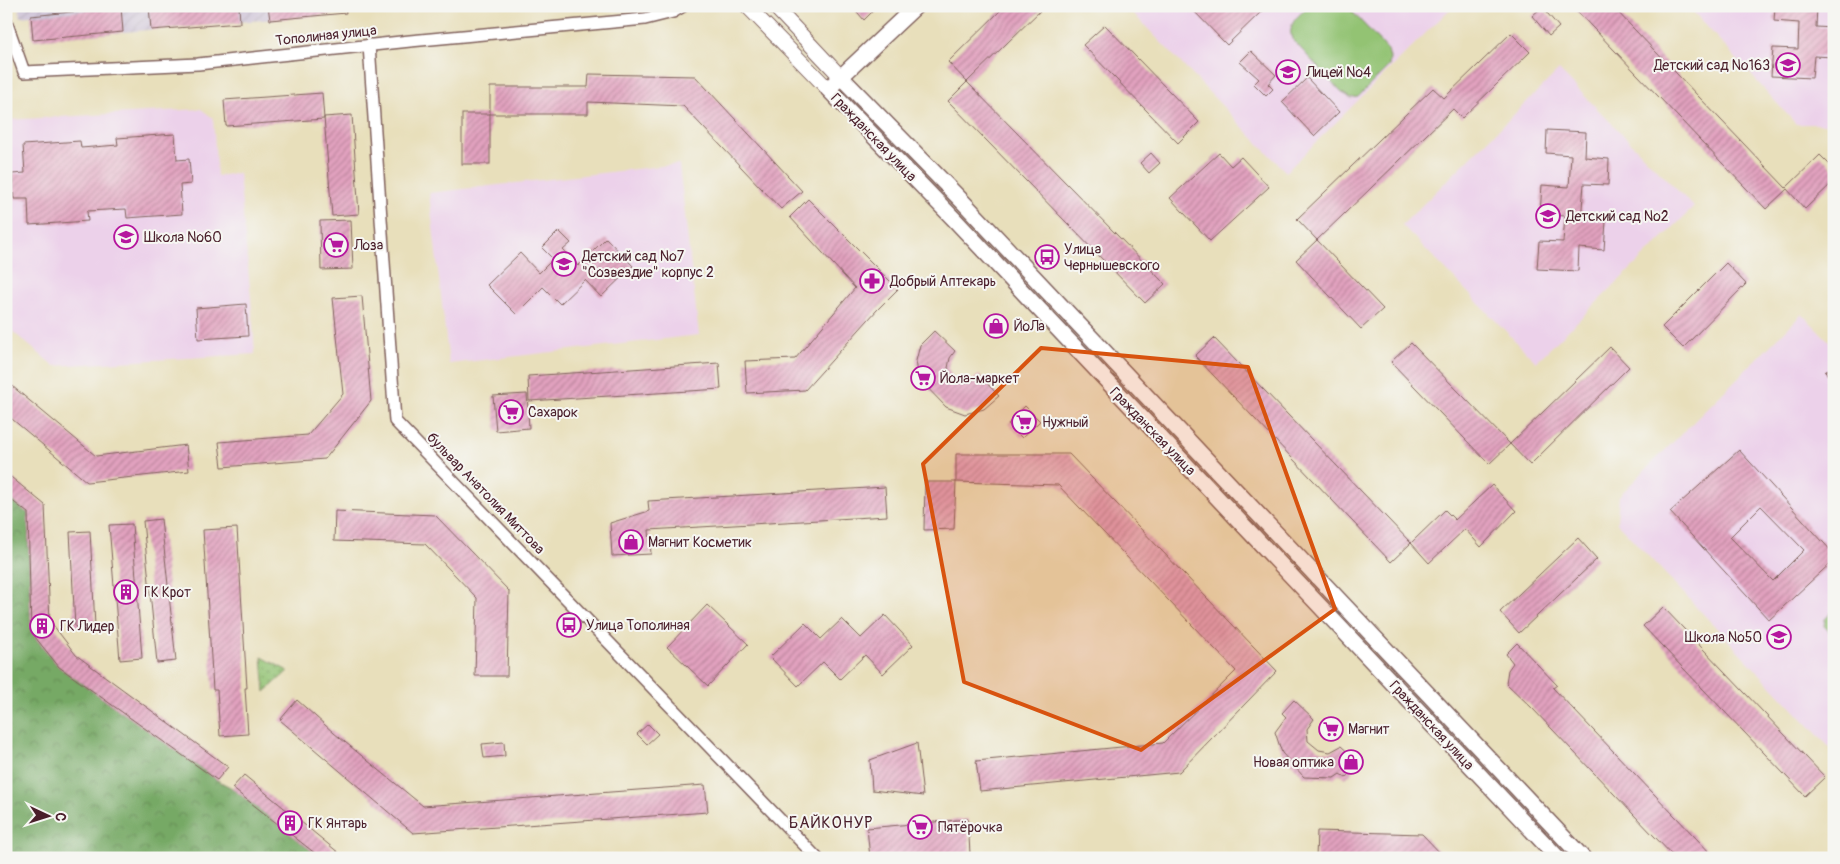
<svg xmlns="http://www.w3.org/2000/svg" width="1840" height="864" viewBox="0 0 1840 864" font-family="Pangolin,sans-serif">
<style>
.built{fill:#ecd1ea}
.industrial{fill:url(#industrial-furrows)}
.green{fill:#93c373;stroke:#6e714f}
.forest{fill:url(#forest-crowns);stroke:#606448}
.park{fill:url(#park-dots);stroke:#6e714f}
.building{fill:url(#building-hatch);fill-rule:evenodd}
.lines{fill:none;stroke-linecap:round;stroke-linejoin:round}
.minor-casing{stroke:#81625d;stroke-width:14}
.tertiary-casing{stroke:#81625d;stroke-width:16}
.secondary-casing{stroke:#81625d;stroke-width:18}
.minor{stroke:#fff;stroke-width:11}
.tertiary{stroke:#fff;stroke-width:14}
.secondary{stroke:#fff;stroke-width:15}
.marked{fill:#d8530f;fill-opacity:0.2;stroke:#d8530f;stroke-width:4;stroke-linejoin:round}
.labels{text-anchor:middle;stroke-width:4;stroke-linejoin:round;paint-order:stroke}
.street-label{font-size:14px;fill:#4a1f2b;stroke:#f6f6f2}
.poi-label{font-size:14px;fill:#4a1f2b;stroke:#f6f6f2;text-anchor:start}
.quarter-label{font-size:16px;letter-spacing:1px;fill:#4a1f2b;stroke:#f6f6f2}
</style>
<defs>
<pattern id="industrial-furrows" width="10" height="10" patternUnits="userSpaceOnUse" patternTransform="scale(1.25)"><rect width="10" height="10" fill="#cbbfd5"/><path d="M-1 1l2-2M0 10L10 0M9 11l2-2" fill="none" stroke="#b0a4b7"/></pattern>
<pattern id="forest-crowns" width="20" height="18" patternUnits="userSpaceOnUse" patternTransform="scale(1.25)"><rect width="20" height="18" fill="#76a965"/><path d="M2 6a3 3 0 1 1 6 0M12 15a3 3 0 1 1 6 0" fill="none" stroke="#638953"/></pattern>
<pattern id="park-dots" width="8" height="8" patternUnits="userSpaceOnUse" patternTransform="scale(1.25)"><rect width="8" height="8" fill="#93c373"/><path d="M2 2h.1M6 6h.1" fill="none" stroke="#7a9e5f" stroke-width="1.8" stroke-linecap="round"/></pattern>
<pattern id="building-hatch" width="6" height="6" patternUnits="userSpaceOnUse" patternTransform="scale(1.25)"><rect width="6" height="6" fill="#e2a2bf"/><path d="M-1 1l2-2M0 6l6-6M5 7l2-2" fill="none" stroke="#b9839b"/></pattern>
</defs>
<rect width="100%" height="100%" fill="#f6f6f2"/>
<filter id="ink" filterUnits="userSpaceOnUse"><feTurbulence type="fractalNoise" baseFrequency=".02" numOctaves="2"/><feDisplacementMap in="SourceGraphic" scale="10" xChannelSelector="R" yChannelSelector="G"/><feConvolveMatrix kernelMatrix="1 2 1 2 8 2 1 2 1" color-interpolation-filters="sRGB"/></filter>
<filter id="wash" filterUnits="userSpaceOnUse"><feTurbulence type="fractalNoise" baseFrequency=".0096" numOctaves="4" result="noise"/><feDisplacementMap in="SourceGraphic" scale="20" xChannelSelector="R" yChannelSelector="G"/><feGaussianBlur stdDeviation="1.12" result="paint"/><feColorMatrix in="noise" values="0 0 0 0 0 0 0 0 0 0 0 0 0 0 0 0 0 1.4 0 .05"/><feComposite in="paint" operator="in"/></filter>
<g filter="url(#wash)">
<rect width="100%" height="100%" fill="#e8dfbb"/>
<g class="built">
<polygon points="1126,6 1453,6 1286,172"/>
<polygon points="1688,6 1834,6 1834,124 1796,124"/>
<polygon points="1559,70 1694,207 1536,362 1402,225"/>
<polygon points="201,109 213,118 217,176 239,173 251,299 255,354 54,366 6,326 6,120"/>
<polygon points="679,164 699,335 449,364 429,193"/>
<polygon points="1802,314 1834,346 1834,752 1617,523 1619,496"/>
</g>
<polygon class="industrial" points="19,6 388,6 389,9 33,40 31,16 20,17"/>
<g class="green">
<path d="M1308,6h39l41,44 2,8 -1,8 -31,31 -8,1 -9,-6 -49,-53c-5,-16 6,-22 16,-33z"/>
<polygon points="1834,610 1834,636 1824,626 1825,619"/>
</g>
<polygon class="forest" points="6,496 28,513 31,632 59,667 217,780 232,788 321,858 6,858"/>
<polygon class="park" points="262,657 288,671 265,692"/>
<g id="blocks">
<g class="building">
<polygon points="149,6 239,6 240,23 151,30"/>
<polygon points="268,6 345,6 346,13 270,20"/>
<polygon points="852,6 878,6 864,20"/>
<polygon points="1005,6 1045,6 967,82 948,62"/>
<polygon points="1189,6 1223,6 1229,12 1234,6 1267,6 1227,45"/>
<polygon points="1572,6 1612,6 1786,188 1820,155 1834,169 1834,181 1805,209 1787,189 1766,209"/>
<polygon points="1775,6 1817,6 1816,27 1834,28 1834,57 1814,56 1812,78 1771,76 1773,48 1798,49 1799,23 1774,21"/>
<polygon points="121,7 123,32 33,40 31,16"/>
<polygon points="1542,7 1559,27 1549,36 1532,16"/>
<polygon points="1105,25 1199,122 1178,143 1083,45"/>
<polygon points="1511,33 1530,52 1462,118 1453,109 1317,240 1297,219 1433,88 1444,98"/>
<polygon points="1251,51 1276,75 1268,84 1273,89 1266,96 1254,84 1259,79 1240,62"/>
<polygon points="589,74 695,76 802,191 781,209 683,106 588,102 588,114 490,114 490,87 588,87"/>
<polygon points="1307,78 1339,112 1314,136 1282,102"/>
<polygon points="967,82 1165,284 1145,303 948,101"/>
<polygon points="322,93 324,119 226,126 224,100"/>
<rect x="462" y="114" width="28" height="50"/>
<polygon points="352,115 359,214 332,216 324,117"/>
<polygon points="1547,130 1586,132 1585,157 1609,159 1608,185 1584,184 1581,220 1606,221 1604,250 1579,248 1578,271 1537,269 1539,241 1563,242 1565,216 1540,214 1542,185 1569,187 1571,155 1546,153"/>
<polygon points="175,134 177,160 189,159 191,184 180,185 182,214 127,218 126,209 87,211 88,221 29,225 28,199 14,199 12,174 25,173 23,145 80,141 81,148 118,145 117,138"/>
<polygon points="1151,153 1160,163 1149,173 1140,163"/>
<polygon points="1219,153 1231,166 1241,157 1269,187 1210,241 1170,198"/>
<polygon points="808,199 898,289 877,310 805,390 747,393 745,361 795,359 855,288 790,217"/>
<polygon points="351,220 353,269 321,270 320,221"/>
<polygon points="559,231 571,243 563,250 578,266 606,238 633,266 601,297 585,280 560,304 543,287 516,314 487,285 520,253 539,273 553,259 542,248"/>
<polygon points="1317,240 1383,309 1361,329 1296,260"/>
<polygon points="1726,263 1746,284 1683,348 1662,327"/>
<polygon points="362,296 371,401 325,459 222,467 219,442 308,435 343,394 333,298"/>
<polygon points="246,304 248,336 198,339 196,308"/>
<polygon points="934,331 955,351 950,358 948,368 953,378 961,382 970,382 979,375 999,396 984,409 965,414 946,407 919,379 916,361 920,345"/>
<polygon points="1214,338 1411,543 1391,562 1195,356"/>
<polygon points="1411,343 1510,444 1489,464 1391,362"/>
<polygon points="1610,347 1629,367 1530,465 1510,444"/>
<polygon points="719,363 721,389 529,401 528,376"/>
<polygon points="1834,365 1834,382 1825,372"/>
<polygon points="6,381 96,456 186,445 189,471 87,482 6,414"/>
<polygon points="527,394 529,428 496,431 493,396"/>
<polygon points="1025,406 1040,421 1022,438 1008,424"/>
<path d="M1739,450l95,104v6l-65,60 -99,-108zM1761,506l43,44 -31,31 -43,-44z"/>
<polygon points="956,454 1069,454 1277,671 1179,772 980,791 976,761 1163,743 1236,671 1058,485 956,482"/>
<polygon points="6,473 45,505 50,621 76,655 228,767 217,780 59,667 31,632 28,513 6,496"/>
<polygon points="925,482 956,482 954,529 924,530"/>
<polygon points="1492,485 1516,511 1481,547 1465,529 1429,563 1411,543 1445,510 1455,520"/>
<polygon points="885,487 887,516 649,530 651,554 612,556 610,523 649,511 648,501"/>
<polygon points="335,511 435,515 509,591 507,676 475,676 477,598 425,544 334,541"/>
<polygon points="161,519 176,661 157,663 143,521"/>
<polygon points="132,524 142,658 120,660 109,525"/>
<polygon points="237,528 247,688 245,688 248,734 220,736 217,690 213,690 203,530"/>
<polygon points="90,531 95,626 75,627 70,532"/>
<polygon points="1578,538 1597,559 1519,633 1500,612"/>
<polygon points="707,605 748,644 708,686 667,647"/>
<polygon points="1663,607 1825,777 1805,796 1643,626"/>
<polygon points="885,615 913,645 883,674 865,655 840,679 823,662 798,686 770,657 805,623 821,639 842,619 861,638"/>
<polygon points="1517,643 1557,685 1553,688 1715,858 1675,858 1532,708 1506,683 1508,670 1513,663 1506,654"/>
<polygon points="297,700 334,733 423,806 705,785 708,812 413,833 280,720"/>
<polygon points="1294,700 1314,719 1307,729 1308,741 1319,750 1330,752 1341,746 1361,764 1346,778 1340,774 1334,778 1304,777 1282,753 1275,732 1286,717 1282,713"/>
<polygon points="648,724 658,734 647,744 637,734"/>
<polygon points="504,742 505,756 484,758 482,744"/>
<polygon points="917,743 923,796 872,790 870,760"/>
<polygon points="244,775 345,858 321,858 232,788"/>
<polygon points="968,819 970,854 918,858 870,858 867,828"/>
<polygon points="1317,831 1422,834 1445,858 1316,858"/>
</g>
</g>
</g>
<g filter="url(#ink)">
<use href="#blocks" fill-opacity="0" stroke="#81625d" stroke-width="1"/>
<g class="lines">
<g class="minor-casing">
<g id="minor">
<polyline points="6,21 24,72 198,64 410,41 645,19 673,12 683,6"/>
<polyline points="369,45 395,421 817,858"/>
</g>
</g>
<g class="tertiary-casing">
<g id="tertiary">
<polyline points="747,6 828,89"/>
<polyline points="774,6 841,77"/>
</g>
</g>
<g class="secondary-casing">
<g id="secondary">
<polyline points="916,6 828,89 953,218 1558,858"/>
<polyline points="841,77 963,202 1583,858"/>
</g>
</g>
<use href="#minor" class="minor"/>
<use href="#tertiary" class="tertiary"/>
<use href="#secondary" class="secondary"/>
</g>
</g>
<path class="marked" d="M1041,348l207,19 87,242 -194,141 -177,-68 -41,-218z"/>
<defs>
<g id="school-ring" transform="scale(1.25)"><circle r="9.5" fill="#f6f6f2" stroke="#b5179e" stroke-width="1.5"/><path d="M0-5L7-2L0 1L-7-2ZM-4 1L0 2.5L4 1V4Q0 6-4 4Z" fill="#b5179e"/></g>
<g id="supermarket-ring" transform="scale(1.25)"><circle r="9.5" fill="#f6f6f2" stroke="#b5179e" stroke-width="1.5"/><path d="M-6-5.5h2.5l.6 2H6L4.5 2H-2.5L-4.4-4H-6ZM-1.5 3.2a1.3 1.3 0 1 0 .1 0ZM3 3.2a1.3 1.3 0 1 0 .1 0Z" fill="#b5179e"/></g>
<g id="bus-ring" transform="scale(1.25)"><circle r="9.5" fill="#f6f6f2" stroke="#b5179e" stroke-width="1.5"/><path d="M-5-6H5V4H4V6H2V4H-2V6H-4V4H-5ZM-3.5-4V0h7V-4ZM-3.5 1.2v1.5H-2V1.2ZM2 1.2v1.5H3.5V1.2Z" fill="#b5179e"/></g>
<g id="pharmacy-ring" transform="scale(1.25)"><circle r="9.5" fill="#f6f6f2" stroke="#b5179e" stroke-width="1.5"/><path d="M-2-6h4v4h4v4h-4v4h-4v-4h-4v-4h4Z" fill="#b5179e"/></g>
<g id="shop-ring" transform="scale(1.25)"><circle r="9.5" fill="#f6f6f2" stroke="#b5179e" stroke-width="1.5"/><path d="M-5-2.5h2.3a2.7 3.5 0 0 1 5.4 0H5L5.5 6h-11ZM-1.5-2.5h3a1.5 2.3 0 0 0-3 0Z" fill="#b5179e"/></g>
<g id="building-ring" transform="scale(1.25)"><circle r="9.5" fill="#f6f6f2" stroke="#b5179e" stroke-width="1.5"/><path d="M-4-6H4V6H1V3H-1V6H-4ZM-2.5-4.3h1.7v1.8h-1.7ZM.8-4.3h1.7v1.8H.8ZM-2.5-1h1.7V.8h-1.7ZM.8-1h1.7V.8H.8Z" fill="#b5179e"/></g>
</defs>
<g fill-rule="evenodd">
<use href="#school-ring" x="1788" y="65"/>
<use href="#school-ring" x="1288" y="72"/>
<use href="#school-ring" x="1548" y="216"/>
<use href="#school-ring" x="126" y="237"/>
<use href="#supermarket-ring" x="336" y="245"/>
<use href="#bus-ring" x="1047" y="257"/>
<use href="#school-ring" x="564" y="264"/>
<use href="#pharmacy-ring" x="872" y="281"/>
<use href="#shop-ring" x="996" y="326"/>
<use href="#supermarket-ring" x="923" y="378"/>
<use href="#supermarket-ring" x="511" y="412"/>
<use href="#supermarket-ring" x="1024" y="422"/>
<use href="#shop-ring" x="631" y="542"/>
<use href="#building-ring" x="126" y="592"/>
<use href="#bus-ring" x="569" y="625"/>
<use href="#building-ring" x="42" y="626"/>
<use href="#school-ring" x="1779" y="637"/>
<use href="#supermarket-ring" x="1331" y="729"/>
<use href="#shop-ring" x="1351" y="762"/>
<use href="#building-ring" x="290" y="823"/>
<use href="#supermarket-ring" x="920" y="827"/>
</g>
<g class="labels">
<g class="street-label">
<text transform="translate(326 35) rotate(-6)" y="5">Тополиная улица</text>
<text transform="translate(874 137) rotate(46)" y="5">Гражданская улица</text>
<text transform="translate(1153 431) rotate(46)" y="5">Гражданская улица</text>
<text transform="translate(486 493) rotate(46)" y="5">бульвар Анатолия Миттова</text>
<text transform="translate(1432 725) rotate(47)" y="5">Гражданская улица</text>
</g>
<g class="poi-label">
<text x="1770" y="70" text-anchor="end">Детский сад №163</text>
<text x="1306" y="77">Лицей №4</text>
<text x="1566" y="221">Детский сад №2</text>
<text x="144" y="242">Школа №60</text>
<text x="354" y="250">Лоза</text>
<text x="1064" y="254">Улица<tspan x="1064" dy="16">Чернышевского</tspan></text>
<text x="582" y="261">Детский сад №7<tspan x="582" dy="16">"Созвездие" корпус 2</tspan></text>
<text x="890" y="286">Добрый Аптекарь</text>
<text x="1014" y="331">ЙоЛа</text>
<text x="940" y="383">Йола-маркет</text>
<text x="528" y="417">Сахарок</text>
<text x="1042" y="427">Нужный</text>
<text x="648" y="547">Магнит Косметик</text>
<text x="144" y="597">ГК Крот</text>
<text x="586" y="630">Улица Тополиная</text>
<text x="60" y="631">ГК Лидер</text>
<text x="1762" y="642" text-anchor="end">Школа №50</text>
<text x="1348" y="734">Магнит</text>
<text x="1334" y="767" text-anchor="end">Новая оптика</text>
<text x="308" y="828">ГК Янтарь</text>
<text x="938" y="832">Пятёрочка</text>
</g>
<g class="quarter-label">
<text x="831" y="828">БАЙКОНУР</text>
</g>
</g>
<rect width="1840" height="864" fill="none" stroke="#f6f6f2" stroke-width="25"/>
<g transform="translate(48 816) rotate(94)" stroke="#f6f6f2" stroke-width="4" paint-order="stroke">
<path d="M0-4L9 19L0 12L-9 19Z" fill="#4a1f2b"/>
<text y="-8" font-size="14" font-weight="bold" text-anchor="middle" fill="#4a1f2b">С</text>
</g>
</svg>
